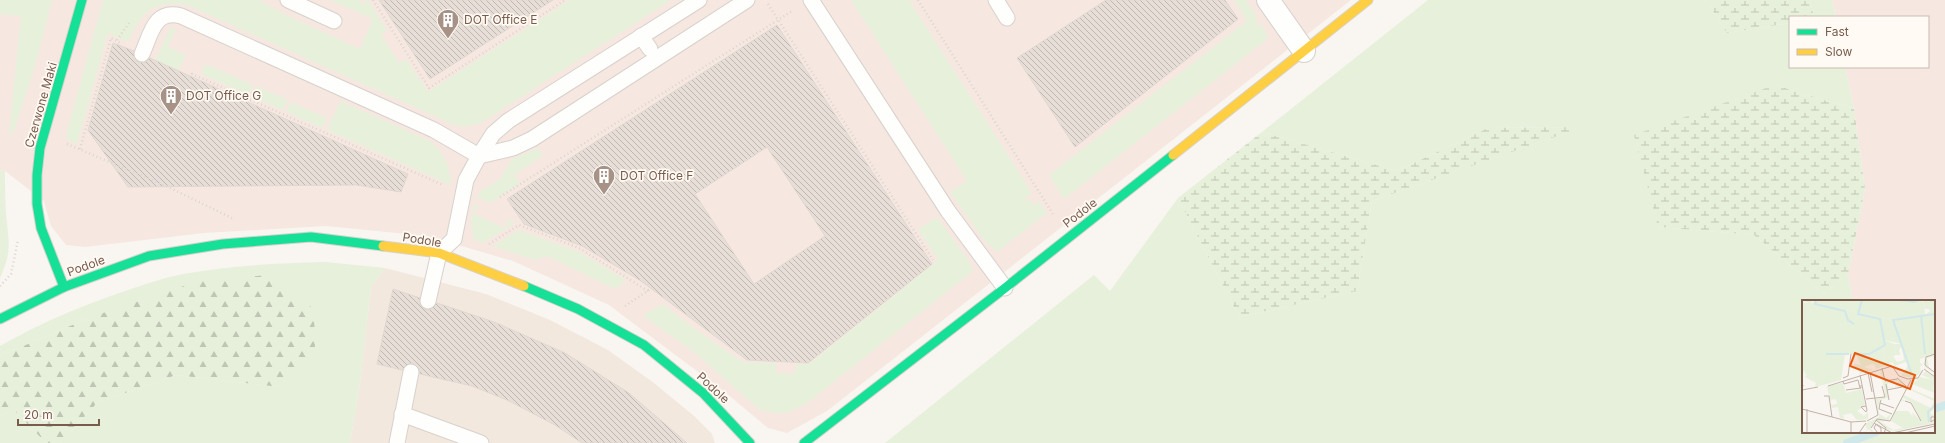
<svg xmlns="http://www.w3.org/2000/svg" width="1945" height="443" viewBox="0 0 1945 443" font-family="Inter,sans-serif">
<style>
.residential{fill:#f2e8de}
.commercial{fill:#f6e8e1}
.green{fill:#e7f0db}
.forest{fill:url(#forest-firs)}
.wetland{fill:url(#wetland-marsh)}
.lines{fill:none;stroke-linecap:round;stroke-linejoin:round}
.stream{stroke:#d0e8ea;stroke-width:8}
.building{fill:url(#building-back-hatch);stroke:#e2d8d2;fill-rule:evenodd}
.lane-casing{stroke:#d7d1cb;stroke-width:17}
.street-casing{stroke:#d7d1cb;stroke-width:24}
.fast-casing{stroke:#d9d2cb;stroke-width:11}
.slow-casing{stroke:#d9d2cb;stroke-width:11}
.path{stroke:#dcd5d0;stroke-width:2.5;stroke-dasharray:1 3;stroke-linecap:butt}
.lane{stroke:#fefefd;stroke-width:15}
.street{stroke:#fefefd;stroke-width:22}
.fast{stroke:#16e098;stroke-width:9}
.slow{stroke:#ffcf43;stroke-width:9}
.labels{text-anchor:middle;stroke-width:3.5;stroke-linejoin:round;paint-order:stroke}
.poi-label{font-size:12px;fill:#7a5c4d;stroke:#fffaf3;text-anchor:start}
.street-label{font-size:12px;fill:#7a5c4d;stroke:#fffaf3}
.inset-river{fill:none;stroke:#d0e8ea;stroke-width:2}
.inset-road{fill:none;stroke:#c2b3aa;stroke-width:1}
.view{fill:#e8590c;fill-opacity:0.15;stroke:#e8590c;stroke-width:2}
.inset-edge{fill:none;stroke:#7a5c4d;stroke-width:2}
</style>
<defs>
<pattern id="forest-firs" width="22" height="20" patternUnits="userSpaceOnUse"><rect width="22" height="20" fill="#e7f0db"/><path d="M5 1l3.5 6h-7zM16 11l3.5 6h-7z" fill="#c0c6b4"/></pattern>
<pattern id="wetland-marsh" width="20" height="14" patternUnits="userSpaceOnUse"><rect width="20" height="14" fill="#e7f0db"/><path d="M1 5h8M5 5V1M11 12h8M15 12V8" fill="none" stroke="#c0c6b4"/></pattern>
<pattern id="building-back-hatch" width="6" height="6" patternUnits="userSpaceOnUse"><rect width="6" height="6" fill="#e6ded7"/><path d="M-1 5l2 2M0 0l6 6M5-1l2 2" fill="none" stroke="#bfb7b1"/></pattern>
</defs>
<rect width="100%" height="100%" fill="#f9f5f0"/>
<polygon class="residential" points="385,268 486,294 550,320 608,350 654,383 694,416 712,434 715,443 350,443 360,383 371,287"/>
<g class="commercial">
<polygon points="0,0 1351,0 827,411 787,433 768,428 726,393 609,305 513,261 427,236 326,226 204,233 85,247 66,245 51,226 44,201 5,171 0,170"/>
<polygon points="1832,0 1945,0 1945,401 1934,405 1934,301 1853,301 1848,274 1865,189 1854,109 1845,67 1928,67 1928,17 1836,17"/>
</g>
<g class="green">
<polygon points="0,0 52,0 36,63 13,134 9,134 21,16 0,14"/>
<path d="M103,0h156l27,15 74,34 13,-30 -43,-19h29l3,4 6,-4 19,30 -6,5 18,28 7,-4 22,33 142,-92h101l-187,121c-10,5 -21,7 -32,3l-265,-119c-36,-5 -45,7 -59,37l-20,-9 -31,111 -10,-4v-8z"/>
<polygon points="851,0 909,0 1032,193 1024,199 1025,201 1029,198 1033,205 1039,201 1047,213 997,252 983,239 950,192 967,181"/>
<polygon points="1234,0 1246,0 1257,17 1255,19 1260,27 1262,25 1267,35 1266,40 1064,199 1049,175 1247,21"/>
<polygon points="1428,0 1706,0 1727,33 1790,23 1790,67 1845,67 1854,109 1775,85 1658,227 1754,235 1824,294 1848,274 1853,301 1803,301 1803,432 1934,432 1934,407 1945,404 1945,443 885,443 1094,275 1110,291 1178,198 1239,317 1357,291 1372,201 1582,127 1488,128 1397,171 1262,132"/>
<polygon points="1810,0 1832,0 1836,17 1814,17"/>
<polygon points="172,28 176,28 168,47 186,55 178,71 155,61 168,32"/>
<polygon points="206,64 253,85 249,95 201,74"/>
<polygon points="256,86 288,100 283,110 252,97"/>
<path d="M340,101l90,40c14,12 21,26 21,44l-124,-55z"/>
<polygon points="291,102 327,118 322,128 286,112"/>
<polygon points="538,148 543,156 514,175 520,183 490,203 477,197 482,190 500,179 512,159"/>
<path d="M0,170l5,1c0,14 0,29 1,43 3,29 6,37 -6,64z"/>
<polygon points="474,203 478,205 474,214 505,228 509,219 515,223 483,243 474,240 471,224"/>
<polygon points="937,217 968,260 973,271 806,404 786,413 774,413 759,409 694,352 643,316 662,304 702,334 743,362 776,363 776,373 795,374 796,364 809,364 938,260 918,229"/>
<polygon points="519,230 579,252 626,280 615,289 547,256 534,260 493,246"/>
<path d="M325,262l60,6 -14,19 -11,96 -10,60h-290l37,-40 79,-28 104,12 -189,-70 -91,39v-10c40,-23 81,-40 125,-55 18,-6 38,-13 58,-17 46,-8 95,-11 142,-12z"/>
<polygon points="15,411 46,443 0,443 0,416"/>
</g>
<polygon class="forest" points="268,275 314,309 315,350 280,387 176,375 97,403 60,443 46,443 15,411 0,416 0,356 91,317 196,282"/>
<g class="wetland">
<polygon points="1706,0 1810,0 1814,17 1790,17 1790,23 1727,33"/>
<polygon points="1775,85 1854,109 1865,189 1848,274 1824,294 1754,235 1658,227 1634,135"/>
<polygon points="1583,127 1372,201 1357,291 1239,317 1178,198 1262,132 1397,171 1488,128"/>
</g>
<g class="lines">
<g class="stream">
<polyline points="1934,409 1945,405"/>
<polyline points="1847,443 1876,432"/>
</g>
</g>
<g class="building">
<polygon points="379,0 553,0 430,79"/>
<polygon points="1106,0 1225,0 1238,19 1075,147 1017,58"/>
<path d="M777,25l155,239 -124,99 -61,-3 -106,-79 -59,-35 -58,-22 -17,-25zM767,147l58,89 -71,48 -59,-90z"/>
<polygon points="113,43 134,51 135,59 138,62 144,63 150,58 408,174 401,192 356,185 128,187 88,130"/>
<polygon points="393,289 420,298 420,304 426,310 431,309 437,303 494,322 565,353 629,393 687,443 582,443 555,425 507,400 472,386 420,374 419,369 413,363 408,364 402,370 377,364"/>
</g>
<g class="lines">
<g class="lane-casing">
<g id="lane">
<polyline points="288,0 334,21"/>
<polyline points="811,0 948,211 1005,288"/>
<polyline points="996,0 1007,18"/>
<polyline points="641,36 650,49"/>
<path d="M142,54c9,-20 12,-45 39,-38l253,114 45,26 -13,24 -12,59 -15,14 -11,48"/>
<polyline points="479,156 513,148 532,139 747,0"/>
<polyline points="479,156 493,134 508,121 699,0"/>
<polyline points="402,414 481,443"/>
<polyline points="397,443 411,372"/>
</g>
</g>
<g class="street-casing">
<polyline id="street" points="1268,0 1304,51"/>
</g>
<g class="fast-casing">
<g id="fast">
<polyline points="524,286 578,309 644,345 703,393 750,443"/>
<polyline points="64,287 41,228 37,204 37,175 40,148 82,0"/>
<polyline points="0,319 64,287 149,256 223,244 311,237 383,246"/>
<polyline points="804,443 1005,288 1173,155"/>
</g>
</g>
<g class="slow-casing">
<g id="slow">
<polyline points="1173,155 1368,0"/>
<polyline points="383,246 439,253 524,286"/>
</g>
</g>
<g class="path">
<polyline points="373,0 429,88 565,0"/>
<polyline points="918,0 1053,214"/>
<polyline points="768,4 933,260"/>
<polyline points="117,40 129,23"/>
<polyline points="189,82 192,74 443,185"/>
<polyline points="67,144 166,186 232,218"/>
<polyline points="80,149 111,38 122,44"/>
<polyline points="500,197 792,11"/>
<polyline points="489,244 519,225 579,248 648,291"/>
<polyline points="0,286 11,274 18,240"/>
<polyline points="625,306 652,288"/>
</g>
<use href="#lane" class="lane"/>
<use href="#street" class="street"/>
<use href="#fast" class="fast"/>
<use href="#slow" class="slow"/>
</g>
<defs>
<g id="building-pin" transform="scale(1.15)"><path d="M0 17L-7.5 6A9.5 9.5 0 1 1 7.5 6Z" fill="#a69286" stroke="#fffaf3"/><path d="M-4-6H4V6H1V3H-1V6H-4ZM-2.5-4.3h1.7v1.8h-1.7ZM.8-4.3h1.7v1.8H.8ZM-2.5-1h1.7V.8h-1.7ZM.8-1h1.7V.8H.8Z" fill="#fff"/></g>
</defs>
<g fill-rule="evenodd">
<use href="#building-pin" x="448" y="20"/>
<use href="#building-pin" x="171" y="96"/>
<use href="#building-pin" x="604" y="176"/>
</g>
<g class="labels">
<g class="poi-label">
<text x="464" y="24">DOT Office E</text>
<text x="186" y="100">DOT Office G</text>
<text x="620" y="180">DOT Office F</text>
</g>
<g class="street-label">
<text transform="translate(41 105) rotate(-74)" y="4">Czerwone Maki</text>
<text transform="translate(1080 213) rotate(-38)" y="4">Podole</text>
<text transform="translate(422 240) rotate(9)" y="4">Podole</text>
<text transform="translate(86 266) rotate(-20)" y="4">Podole</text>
<text transform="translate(713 388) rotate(43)" y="4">Podole</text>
</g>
</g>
<g transform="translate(1802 300)">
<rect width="133" height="133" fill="#f9f5f0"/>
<path d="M0,0h11l-2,3h2l1,-3h28l-3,9 53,10 3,8 11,-11 7,2 3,-4h19v40l-9,3 -1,8 2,-8 8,-2v1l-8,2 2,9 -4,-2 7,7 -7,-5 -1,-3 1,-7 -5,2v4l3,1 -3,3 1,5 -6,6 -14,-2 7,-11 -2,-3 -12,4 -1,-4 -17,7 -1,-4 -3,-1 -8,3 9,3 -13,4 -3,-6 -3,-1 -1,4 1,-7 7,1 -5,-11h-11l-4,26 -26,7 1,-4 -11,-6 2,-3h-2v-4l-3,4v-72l7,1zM82,40l18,4h-8l2,11h4l-1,-6 3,-2 2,13 -7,2 -4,-6 -10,3zM78,70h2l2,11 13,-1 9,6 -1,4 -6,-7 1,3 -6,1 4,-2v-4l-11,3 1,3h5l-6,1 1,10 -8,2 -2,6 1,8 7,4 5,-4 -2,6 -13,-1 -6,9 4,5 -6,-4 -3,4 2,-4 -2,-5 14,-7 -3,-18 10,-1zM124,71l9,7 -2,11 2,4 -23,-9 8,-7 13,3 -11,-5zM41,83l3,10 16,-4 3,16 -8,6 7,5 4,-4v7l-11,1 -6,-7 -8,2 1,4 -4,-1 -2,-11 -6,1 -1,-3 6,-1 -1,-5 -6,1 -3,-14zM109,85l-2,3 26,11v8l-5,6 5,3 -5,2 1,5 4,-2v2l-40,8 -7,-1 -11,-10 6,-1 5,2h-8l13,9 10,-2 -12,-7 4,-12 3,-6 3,-5 4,3h-6l-4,10h13l5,6 -1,-5 9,9 -9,-18 -10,-6 2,-2 27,13 3,-7 -26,-12 -4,5z" fill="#e7f0db" fill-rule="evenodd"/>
<path d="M40,0l79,1 3,2 1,11 -3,11h-2l-2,-9 5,-2h-7l-3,4 -7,-2 -11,11 -3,-8 -53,-10z" fill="#e7f0db"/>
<path d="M121,0h12v14l-10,1 5,-4 -1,-2h-4zM82,40l10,4 2,11 -13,4z" fill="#e7f0db"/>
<path class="inset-river" d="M14,0l-1,4 30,7 3,9 6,4M97,0l15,2 4,-2M119,15l4,39M24,54h23M51,54h16l16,-9 -5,-26 -22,-5 4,-14M109,72l-18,-52 42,-6M127,122l-1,-10 7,-7"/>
<path class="inset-road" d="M80,68l3,13 12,-2M122,69l11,8M132,72l-9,-7 1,-8 9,-3M66,73l4,19M58,75l6,30v1l1,4 -1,2 -5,-5 5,-1M41,78l5,-2 3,-22M95,78l9,8M41,81l1,3 14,-4 2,8M84,84l3,16M1,85l-1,5 16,-3M26,86l64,-20 7,10 9,3 10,-1 5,-8M44,90l15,-2v-3M85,90l15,-3M22,96h5l3,21M64,99l19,-2 -3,-11M79,100l-1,3 14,5M103,101l6,2 10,18M78,103l-1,6 13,5M0,109l49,13v11M5,109v24M133,117h-4v5l4,-3M74,120l10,8 -2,5M65,121l11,-6 -8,-43M49,122l15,-1M72,123l7,5v5M69,128l6,-9 13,2 21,-41M9,133h40M57,133l7,-10M76,133l-4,-5 2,-4 16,9 43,-9M103,133l30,-7"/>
<path class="view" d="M53,53l60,22 -5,14 -60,-23z"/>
<rect width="133" height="133" class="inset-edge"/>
</g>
<rect x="1789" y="16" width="140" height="52" fill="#fffaf3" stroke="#cabbb1"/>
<rect x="1797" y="29" width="20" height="6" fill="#16e098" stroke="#cabbb1"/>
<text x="1825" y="36" font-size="12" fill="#7a5c4d">Fast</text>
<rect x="1797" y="49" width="20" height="6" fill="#ffcf43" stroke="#cabbb1"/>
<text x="1825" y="56" font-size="12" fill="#7a5c4d">Slow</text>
<path d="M18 419v6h81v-6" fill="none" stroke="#7a5c4d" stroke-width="2"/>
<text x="24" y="419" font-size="12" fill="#7a5c4d" stroke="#fffaf3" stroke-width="3" paint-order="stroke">20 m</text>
</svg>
